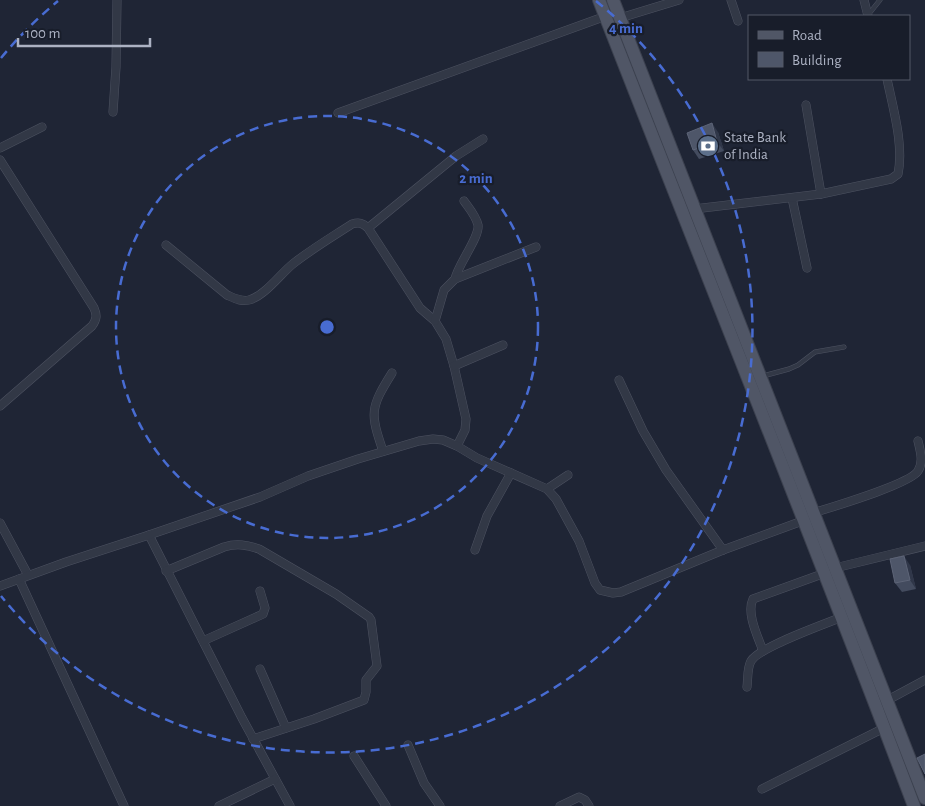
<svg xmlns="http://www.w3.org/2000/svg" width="925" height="806" viewBox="0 0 925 806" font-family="'Alegreya Sans',sans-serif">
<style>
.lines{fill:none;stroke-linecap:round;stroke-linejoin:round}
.lane-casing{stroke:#4d5261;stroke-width:5}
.street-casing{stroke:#4d5261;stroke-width:9}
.primary-casing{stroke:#3c414f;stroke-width:14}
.lane{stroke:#323846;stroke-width:4}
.street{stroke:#323846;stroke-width:8}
.primary{stroke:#505666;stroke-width:12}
.wall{fill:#434b5e}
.shaded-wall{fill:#303749}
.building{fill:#4e5669;stroke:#5d6477}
.ring{fill:none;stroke:#486cd2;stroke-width:2.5;stroke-dasharray:9 6}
.labels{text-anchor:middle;stroke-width:4.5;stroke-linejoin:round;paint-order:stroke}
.poi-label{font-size:15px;fill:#acb2c3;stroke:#181d2a;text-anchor:start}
.centre{fill:#486cd2;stroke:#181d2a;stroke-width:2.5}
.ring-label{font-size:15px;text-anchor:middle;font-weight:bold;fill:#486cd2;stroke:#181d2a;stroke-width:4.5;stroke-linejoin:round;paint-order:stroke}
</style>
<rect width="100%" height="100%" fill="#1f2535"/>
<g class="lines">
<g class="lane-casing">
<g id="lane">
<polyline points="868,15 880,0"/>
<polyline points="763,376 789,369 798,365 815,352 844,347"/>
</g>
</g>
<g class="street-casing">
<g id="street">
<polyline points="731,0 738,21"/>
<polyline points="864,0 868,16"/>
<polyline points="620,18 679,0"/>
<polyline points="806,105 821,194"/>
<polyline points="113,112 116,67 117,0"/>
<polyline points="338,113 606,16"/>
<polyline points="0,148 42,127"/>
<path d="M0,160l94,148c3,7 3,11 -2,18l-92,80"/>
<polyline points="792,198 807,268"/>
<path d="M694,209l127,-15 70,-15 7,-5c6,-29 -5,-66 -11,-95"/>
<polyline points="368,228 456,156 483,139"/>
<path d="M166,245l61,50c7,3 14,7 22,5 16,-4 32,-27 45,-37 18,-14 38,-26 58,-39 7,-2 11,-1 16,4l52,80 15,13 11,18 8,27 12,53 -1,11 -8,16"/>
<path d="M455,279c3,-15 25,-42 23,-54 -2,-9 -9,-17 -14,-24"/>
<polyline points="435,321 444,290 455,279 536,247"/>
<polyline points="454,366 503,345"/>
<polyline points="619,380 643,431 666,470 723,550"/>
<path d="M383,451c-13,-38 -13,-43 9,-78"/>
<polyline points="547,489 568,475"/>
<path d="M813,513c19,-6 97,-29 105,-42 6,-9 2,-21 0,-30"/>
<polyline points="0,523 28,575"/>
<polyline points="149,535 242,718 290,806"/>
<polyline points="475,550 487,516 511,473"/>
<polyline points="835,568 925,546"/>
<path d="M166,571l58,-24c13,-4 23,-2 35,2l77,45 33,23 2,3 6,46 -11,14v12l-2,8 -50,19 -61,20"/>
<polyline points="19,579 124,806"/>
<polyline points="0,586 66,562 149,535 260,497 308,476 358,459 419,441 433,439 443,440 457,446 477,458 547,489 556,499 579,541 595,583 600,590 613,593 621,592 723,550 805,520"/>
<polyline points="203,641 263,614 265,608 260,591"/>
<path d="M763,651c-5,-14 -17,-38 -10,-52l72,-26"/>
<polyline points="260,669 286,728"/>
<path d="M747,687c1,-8 0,-19 4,-26 8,-14 74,-37 91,-44"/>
<polyline points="886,701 925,680"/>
<polyline points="408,745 424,783 440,806"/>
<polyline points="354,756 386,806"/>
<polyline points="762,789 884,728"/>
<polyline points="219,806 275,779"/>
<polyline points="560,806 579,797 585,800 589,806"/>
</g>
</g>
<g class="primary-casing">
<g id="primary">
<path d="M599,0c105,269 213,536 315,806"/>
<polyline points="613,0 925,798"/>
</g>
</g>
<use href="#lane" class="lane"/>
<use href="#street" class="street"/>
<use href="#primary" class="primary"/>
</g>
<g class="wall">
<polygon points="718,132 724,151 699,159 693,150"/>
<polygon points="910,565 916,589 902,592 895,583"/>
</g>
<g class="shaded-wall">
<polygon points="712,123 718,132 724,151 717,142"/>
<polygon points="904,556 910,565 916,589 910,580"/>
</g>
<g class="building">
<polygon points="712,123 717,142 693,150 687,133"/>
<polygon points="904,556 910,580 895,583 890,559"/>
<polygon points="925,754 925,774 917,758"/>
</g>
<g class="ring">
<circle cx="327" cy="327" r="211"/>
<path d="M1 58A423 423 0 0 1 58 1M596 1A423 423 0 1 1 1 596"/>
</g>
<defs>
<g id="bank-disc" transform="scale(1.125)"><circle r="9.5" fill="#5c6f8a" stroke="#181d2a"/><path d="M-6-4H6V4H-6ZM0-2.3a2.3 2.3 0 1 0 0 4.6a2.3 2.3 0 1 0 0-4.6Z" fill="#fff"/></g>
</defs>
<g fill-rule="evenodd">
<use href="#bank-disc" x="708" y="146"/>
</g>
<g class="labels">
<g class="poi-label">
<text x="724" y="142">State Bank<tspan x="724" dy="17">of India</tspan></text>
</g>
</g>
<circle cx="327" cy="327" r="8" class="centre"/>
<g class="ring-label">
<text x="626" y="33">4 min</text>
<text x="476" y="183">2 min</text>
</g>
<rect x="748" y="15" width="162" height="65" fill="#181d2a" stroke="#535967"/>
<rect x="758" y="31" width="25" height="8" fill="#505666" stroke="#535967"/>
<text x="792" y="40" font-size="15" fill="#acb2c3">Road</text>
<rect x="758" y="52" width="25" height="15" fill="#4e5669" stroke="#535967"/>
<text x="792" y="65" font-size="15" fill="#acb2c3">Building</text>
<path d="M18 38v8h132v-8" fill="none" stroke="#acb2c3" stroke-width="2.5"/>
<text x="25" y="38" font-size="15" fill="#acb2c3" stroke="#181d2a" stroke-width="4" paint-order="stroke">100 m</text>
</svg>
